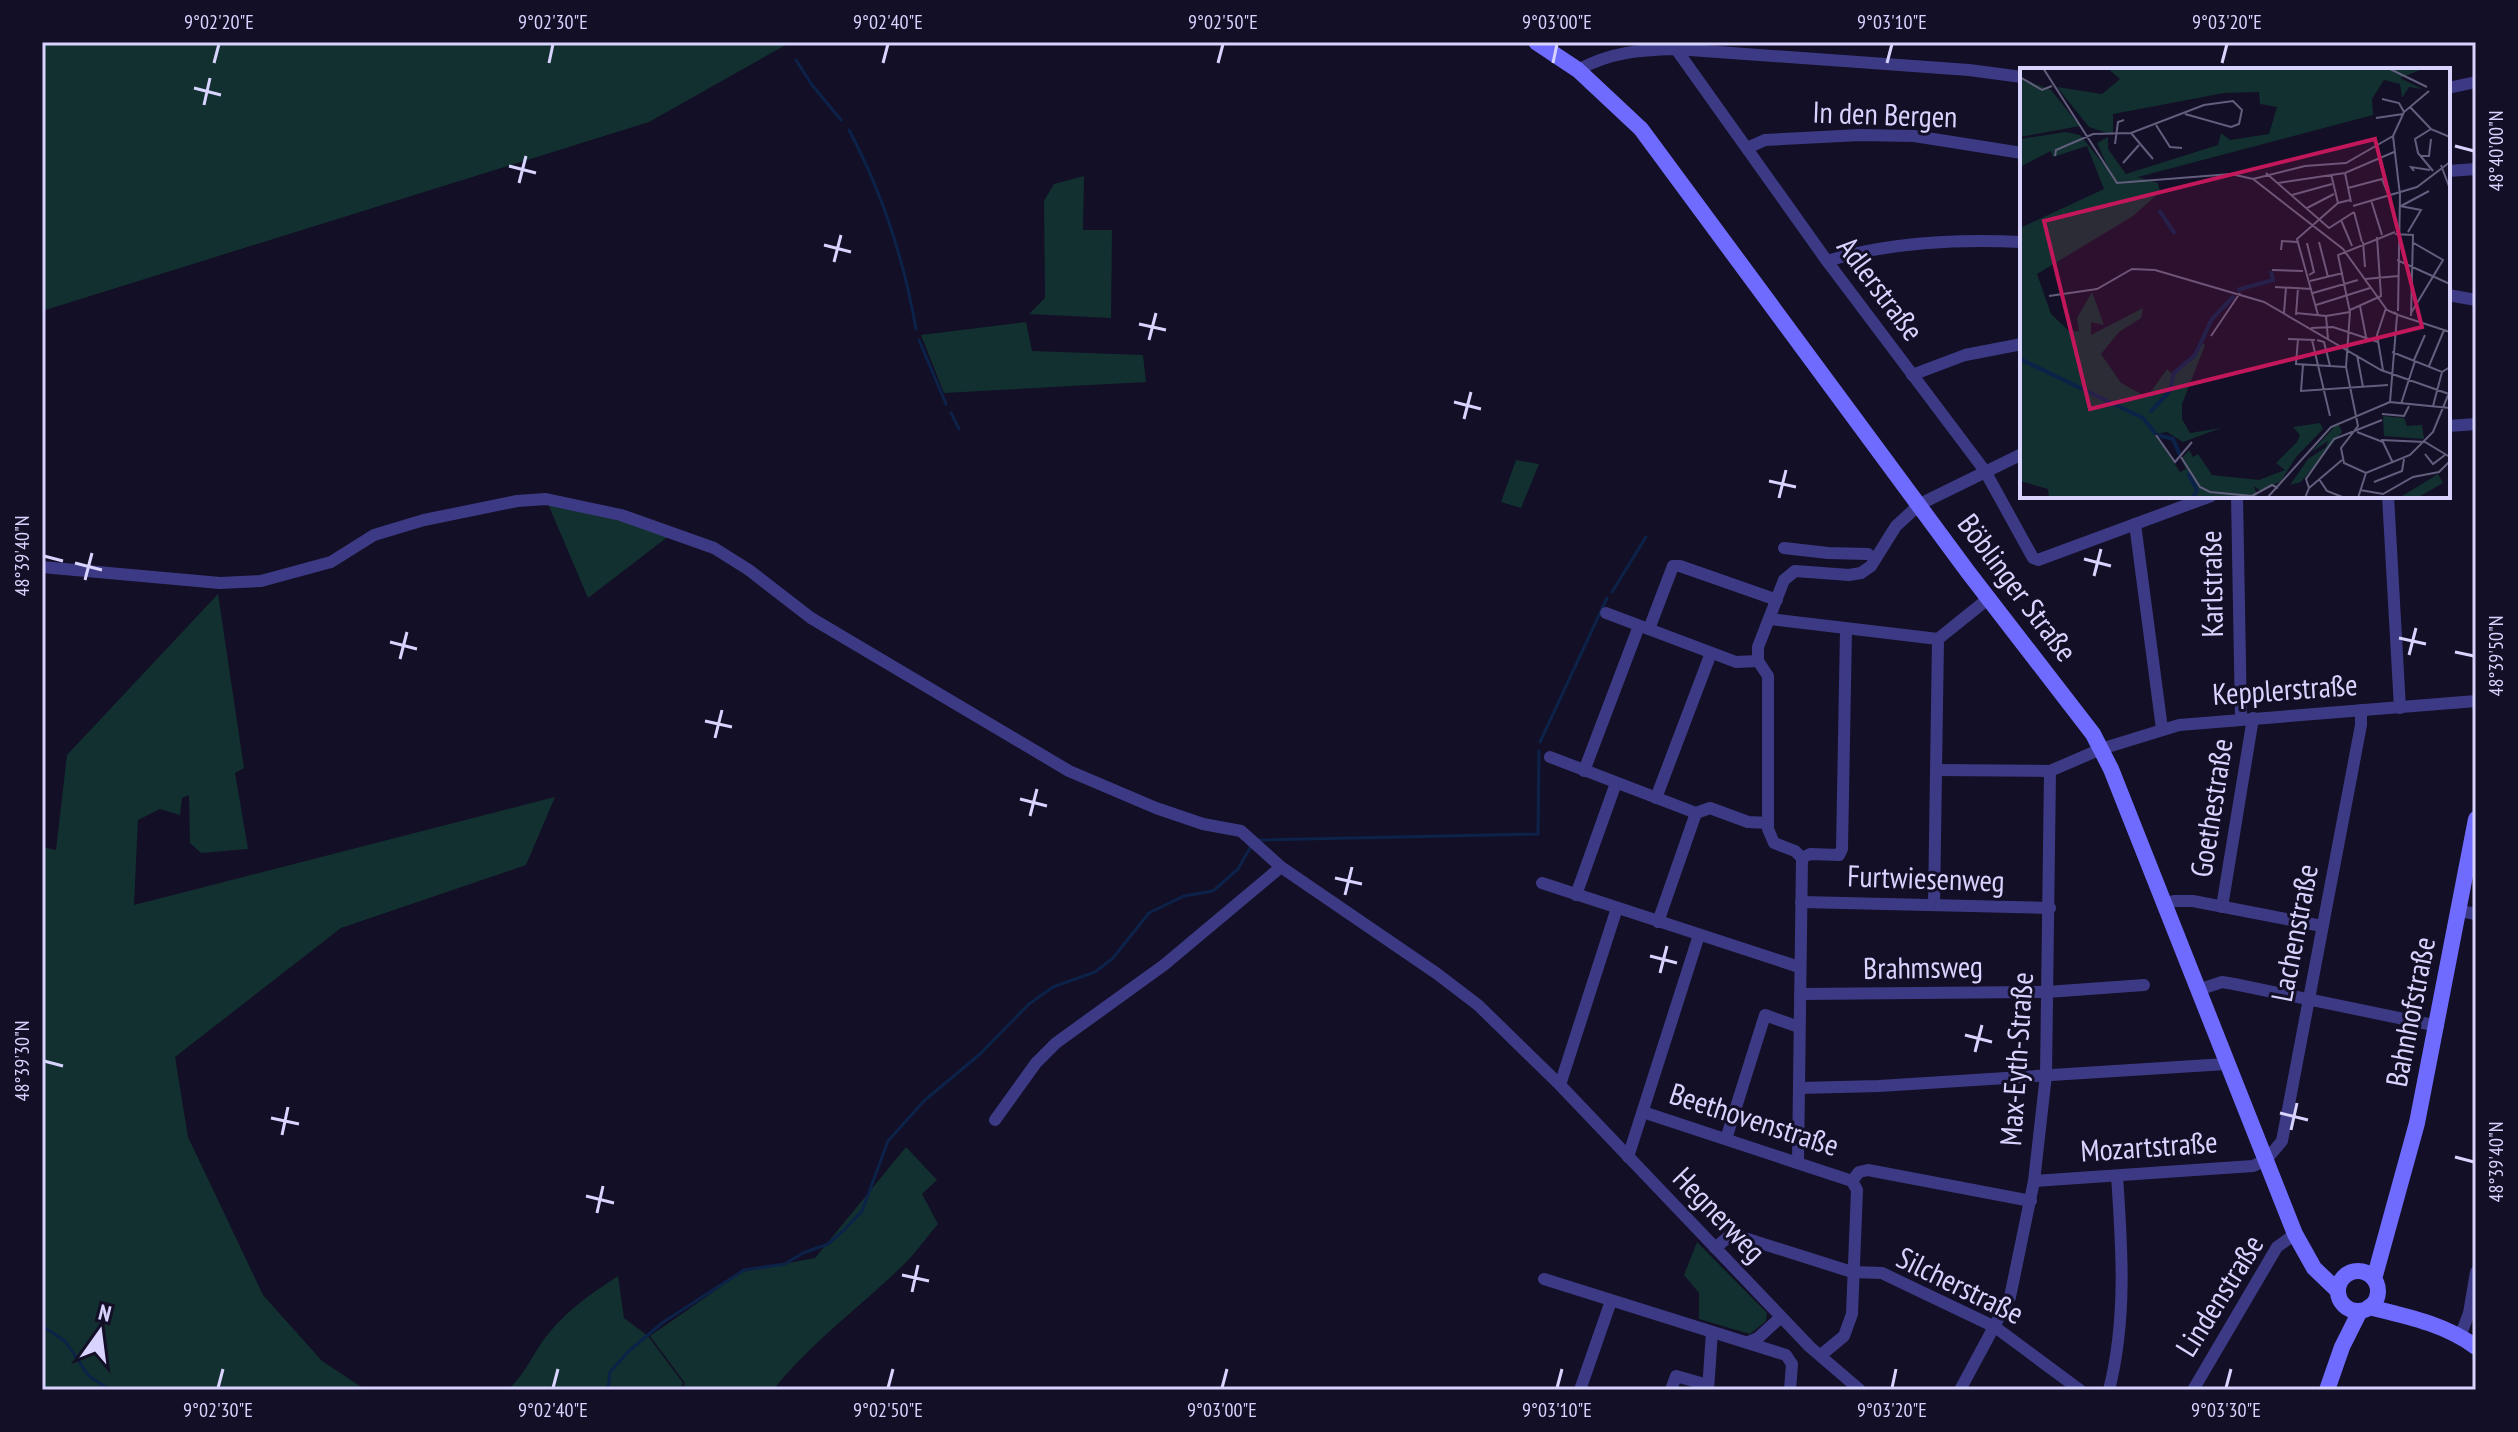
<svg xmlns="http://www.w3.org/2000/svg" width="2518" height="1432" viewBox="0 0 2518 1432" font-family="'PT Sans Narrow',sans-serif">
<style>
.green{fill:#12302f}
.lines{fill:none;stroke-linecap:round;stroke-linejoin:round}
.stream{stroke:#0c2248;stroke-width:3}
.street{stroke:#3d3a85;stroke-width:12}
.secondary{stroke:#6f6bff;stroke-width:16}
.ticks{fill:none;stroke:#d9d4ff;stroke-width:3}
.labels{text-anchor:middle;stroke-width:6;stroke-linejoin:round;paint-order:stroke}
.street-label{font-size:30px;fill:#d9d4ff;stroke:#130f26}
.inset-river{fill:none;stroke:#0c2248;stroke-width:4}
.inset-road{fill:none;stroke:#625e7d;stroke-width:2}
.view{fill:#c2185b;fill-opacity:0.15;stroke:#c2185b;stroke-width:4}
.inset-edge{fill:none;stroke:#d9d4ff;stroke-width:4}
.neatline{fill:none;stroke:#d9d4ff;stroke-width:3}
.ticks-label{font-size:20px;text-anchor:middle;fill:#d9d4ff}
</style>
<rect width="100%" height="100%" fill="#130f26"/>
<g class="green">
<polygon points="42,42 791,42 649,122 42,311"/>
<polygon points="1084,176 1083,230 1112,230 1111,318 1029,314 1045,298 1044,201 1054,184"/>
<polygon points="1026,322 1032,351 1143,355 1146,382 944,393 921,335"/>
<polygon points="1516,460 1539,464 1521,508 1501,502"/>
<polygon points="546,499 674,532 588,598"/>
<polygon points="218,594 244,768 235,773 248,849 201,853 190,843 189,795 182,798 180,815 160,809 138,820 134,905 555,797 526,865 341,928 175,1057 188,1137 263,1295 322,1361 366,1390 42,1390 42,847 56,850 67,755"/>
<path d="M906,1147l31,33 -15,14 16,30c-13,15 -25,33 -40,46 -42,40 -88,74 -125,120h-91l3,-7 -35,-47 92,-64 73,-14z"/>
<polygon points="1697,1242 1767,1313 1766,1321 1750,1334 1699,1319 1699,1293 1684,1275"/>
<path d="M618,1276l6,42 24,18 35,47 -3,7h-172c16,-15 24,-34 37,-52 23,-29 43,-42 73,-62z"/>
</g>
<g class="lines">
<g class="stream">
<polyline points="796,60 812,85 841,120"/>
<path d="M849,130c33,62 55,130 67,199"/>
<polyline points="919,340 946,404"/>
<polyline points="951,413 959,429"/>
<polyline points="1612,592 1646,537"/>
<polyline points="1540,742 1607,598"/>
<polyline points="1260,840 1538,834 1539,751"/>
<polyline points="42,1326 65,1341 89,1376 110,1390"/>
<polyline points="608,1390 610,1372 629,1351 662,1323 744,1270 785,1264 803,1253 828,1244 843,1231 862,1211 888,1141 924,1101 980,1054 1029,1004 1053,987 1095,972 1113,958 1149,913 1184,896 1213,891 1238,869 1251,846"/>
</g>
<g class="street">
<polyline points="1676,49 1827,261 1985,471 2033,558 2038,560 2211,496"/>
<path d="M1578,70c32,-18 62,-20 98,-21l293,21 53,7"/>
<polyline points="2448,88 2476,82"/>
<polyline points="1747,148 1765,140 1860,135 1914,136 2022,153"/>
<polyline points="2448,171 2476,169"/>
<path d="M1827,261c62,-19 130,-22 195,-19"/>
<polyline points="2448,295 2476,300"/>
<polyline points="1912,375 1965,355 2022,344"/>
<polyline points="2448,426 2476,424"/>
<polyline points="2237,496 2241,719"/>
<polyline points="2388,496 2400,708"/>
<polyline points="2135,524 2162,729"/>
<polyline points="1784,548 1828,553 1868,554"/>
<polyline points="42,567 220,583 261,581 331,562 374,535 424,520 517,501 546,499 621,515 714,548 749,570 811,618 1069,771 1156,808 1203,824 1241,831 1281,867 1436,973 1478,1005 1560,1085 1810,1347 1860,1390"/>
<polyline points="1606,613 1736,662 1758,661"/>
<polyline points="1770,619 1938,639 1989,598"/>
<polyline points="1649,629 1673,566 1680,566 1777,600"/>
<polyline points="1550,757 1696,813 1710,808 1748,822 1768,823"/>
<polyline points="1936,770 2050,771"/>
<polyline points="1584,771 1639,626"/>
<polyline points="1656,798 1711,653"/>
<polyline points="1802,858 1795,851 1774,843 1768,829 1768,676 1758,661 1758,647 1784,580 1795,571 1849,575 1861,573 1871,566 1896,526 1920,504 2022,454"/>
<polyline points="1802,858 1810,854 1839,855 1842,849 1846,629"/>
<polyline points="1542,883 1799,967"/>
<polyline points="1576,895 1616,783"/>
<polyline points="1801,902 2050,908"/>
<polyline points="2164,904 2174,901 2193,901 2322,926"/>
<polyline points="1934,905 1938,639"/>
<polyline points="2222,907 2253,718"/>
<polyline points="2460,911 2476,914"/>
<polyline points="1658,922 1696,813"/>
<polyline points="2198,990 2222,982 2234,984 2438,1026"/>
<polyline points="1800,994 2047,992 2144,985"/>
<polyline points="1560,1085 1617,908"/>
<polyline points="1799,1088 1879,1086 2226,1064"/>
<polyline points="1643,1112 1852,1181 1857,1190 1852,1314 1844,1336 1821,1355"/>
<polyline points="995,1120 1036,1063 1056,1043 1164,965 1281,867"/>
<polyline points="1726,1139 1765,1015 1799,1027"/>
<polyline points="1628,1157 1699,935"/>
<polyline points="1798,1162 1802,858"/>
<polyline points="1852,1181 1859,1172 1868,1170 2031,1201"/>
<polyline points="2034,1181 2253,1166 2266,1160 2282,1141 2361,725 2361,710"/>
<polyline points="1715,1248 1732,1234 1852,1272 1882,1273 1995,1327 2080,1390"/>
<polyline points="1544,1279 1786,1355 1792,1364 1790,1390"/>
<polyline points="2460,1337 2469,1313 2476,1272"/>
<polyline points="1748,1342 1758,1338 1781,1317"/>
<polyline points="1580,1390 1611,1301"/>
<polyline points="1671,1390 1676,1376 1708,1385"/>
<polyline points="1708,1390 1712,1332"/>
<polyline points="1960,1390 2010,1297 2034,1181 2046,1075 2050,771 2101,749 2179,725 2476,701"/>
<path d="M2109,1390c18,-71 13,-142 8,-214"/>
<polyline points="2193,1390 2277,1247 2295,1234"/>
</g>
<g class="secondary">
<polyline points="1536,42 1578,70 1641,129 1968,572 2093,734 2111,769 2295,1234 2314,1268 2338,1291"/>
<circle cx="2358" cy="1291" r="20"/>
<polyline points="2374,1279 2417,1123 2476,819"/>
<path d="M2369,1307c37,9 76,17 107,40"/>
<polyline points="2327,1390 2342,1347 2360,1311"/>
</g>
</g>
<path class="ticks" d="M214,63l5,-19M549,63l4,-19M883,63l5,-19M1218,63l5,-19M1553,63l4,-19M1887,63l5,-19M2222,63l5,-19M194,88l27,7M204,105l6,-27M2455,146l19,5M509,166l27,7M519,183l7,-27M824,245l27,7M834,262l7,-27M1139,324l27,6M1149,340l7,-27M1454,402l27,7M1464,419l7,-27M1769,481l27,6M1779,498l7,-28M44,556l19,5M2084,559l27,7M75,563l27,7M2094,576l7,-27M85,580l7,-27M2399,638l27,6M390,642l27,7M2455,652l19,4M2409,655l7,-27M400,659l7,-27M705,721l27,6M715,738l7,-28M1020,799l27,7M1030,816l7,-27M1335,878l27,6M1345,895l7,-28M1650,956l27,7M1660,973l7,-27M1965,1035l27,7M1975,1052l7,-27M44,1061l19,5M2280,1113l28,7M271,1118l28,6M2291,1130l6,-27M282,1135l6,-28M2455,1157l19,5M586,1196l28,7M597,1213l6,-27M902,1275l27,6M912,1292l6,-27M218,1388l5,-19M553,1388l5,-19M888,1388l5,-19M1222,1388l5,-19M1557,1388l5,-19M1892,1388l4,-19M2226,1388l5,-19"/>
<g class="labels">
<g class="street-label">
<text transform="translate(1885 115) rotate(2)" y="10">In den Bergen</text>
<text transform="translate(1880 289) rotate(53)" y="10">Adlerstraße</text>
<text transform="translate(2212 584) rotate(-91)" y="10">Karlstraße</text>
<text transform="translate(2017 588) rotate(53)" y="10">Böblinger Straße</text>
<text transform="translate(2285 690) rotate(-4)" y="10">Kepplerstraße</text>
<text transform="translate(2212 808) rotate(-81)" y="10">Goethestraße</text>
<text transform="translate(1926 879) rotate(2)" y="10">Furtwiesenweg</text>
<text transform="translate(2295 933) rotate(-79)" y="10">Lachenstraße</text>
<text transform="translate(1923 968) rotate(-1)" y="10">Brahmsweg</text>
<text transform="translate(2411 1012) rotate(-79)" y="10">Bahnhofstraße</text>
<text transform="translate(2017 1059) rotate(-86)" y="10">Max-Eyth-Straße</text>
<text transform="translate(1754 1120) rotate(18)" y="10">Beethovenstraße</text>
<text transform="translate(2149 1147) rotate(-4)" y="10">Mozartstraße</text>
<text transform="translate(1719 1215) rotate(46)" y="10">Hegnerweg</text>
<text transform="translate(1960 1286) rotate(26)" y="10">Silcherstraße</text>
<text transform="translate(2220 1296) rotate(-58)" y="10">Lindenstraße</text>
</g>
</g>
<g transform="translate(2020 68)">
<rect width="430" height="430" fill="#130f26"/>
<path d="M87,0h318l-25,10 22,11 -13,-2 -7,11 -2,-14 -16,-4 -12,19 1,16 -235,62 20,6 2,9 -27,24 -96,58 14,40 18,17h10l-2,-13 15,-26 12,33 -13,-3v13l52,-27 -2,10 -22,14 -18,22 20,29 26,14 20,-28 6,6 19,-15 8,-18 5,3 -23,59v15l8,14 31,-5 -38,14 -16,-10 -12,2 25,38 6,-3 -5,-10 8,-9 4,7 5,-3 14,21 47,5 26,-10 -9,-7 21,-21 3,-7 -7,-8 27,-4 3,6 -27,28 -15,24 -20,10 -7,-5 4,12h-209l-1,-9 -28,-8v-253l84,-39 -17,-43 -34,11 -2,-6 -31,16v-28l45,-7 15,3 30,37 -13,-29 11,-6v12l18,25 92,-29 3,-12 9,7 39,-6 8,-27 -17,-3 -1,-12 -35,1 -111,21v21l-24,-8 -32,-40 45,7 18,-15zM0,10l31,12 29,36 -60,11zM363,348l21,2 3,8 15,-1 2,14 -40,-3zM318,355l4,9 -41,50 -11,3 18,-26 18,-12 2,-6 -18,12zM418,406l5,9 -26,15h-18z" fill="#12302f"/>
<path class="inset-river" d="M139,142l16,24M217,222l36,-10 -2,-9M0,291l123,59 13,16M130,344l20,-21 4,-18 21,-18 17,-36 22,-23M138,367l15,4 7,16M168,405l9,17 -4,8"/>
<path class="inset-road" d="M23,0l74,115 114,-9 22,5 90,70 44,61 11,5 -4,-3M368,0l39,19M0,9l22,13 10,-4M362,31l17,4 5,9M390,39l21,22M356,50l27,-4M136,57l14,22 12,1M111,65l22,26M95,76l3,-22 6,-2M35,88l1,-6 37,-16 38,-1 73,-28 29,-4 9,9 -3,14 -8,3 -46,-13M401,88h8l2,-17M103,95l16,-18M421,97l9,24M394,103l-3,-4 19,3M413,103l-15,-18 -3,-14 16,-10 19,8M246,105l63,55 25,-16M325,105l6,29M311,106l7,29M233,111l52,-13 41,-3 47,-27M258,115l67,-10 49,-21M328,120l34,-9 6,15M272,127l40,-11M351,132l11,35M333,138l64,-19 33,-25M380,138l21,4 -13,22M381,138l28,-15M287,140l27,-14M334,144l8,30M321,152l11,26M375,164l-57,23 12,57 -4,55 12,59 -17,22 3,15 22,10 44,-18 23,-23 16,-39M375,166l18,1 -2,81M299,174l9,35M343,174l2,25M287,175l7,29 -5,3M261,182l1,-9 15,1M377,192l53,24M252,202l31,1M345,211l33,-3M290,213l33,-8M255,219l37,2M293,225l45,-13M29,228l48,-7 35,-20 23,1 109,32 117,68 68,24M296,237l54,-17M340,238l6,31M330,242l31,-14 -4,-59M378,243l2,-116 -7,-59 11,-24 25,-21M264,245l2,-26M276,245l30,3 2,23M391,245l32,-53 -31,-18M276,247l2,-27M298,247l-21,-76 41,-36 12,-3M378,247l52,17M306,248l24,-4M377,248l-7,86 60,6M291,260l22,-1 45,15M191,268l29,-43M268,271l27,1M278,271l-2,25 50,3M292,272l18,76M297,272l7,2 6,24M372,284l50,20 8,-5M337,287l6,32M394,292l11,-25M283,297l-2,26 87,-6M409,298l15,-36M363,302l-6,-35 9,-27M381,336l14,-43M413,338l9,-34M362,346l22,2 5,-10M337,364l26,10 10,21M136,367l19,27 17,-20M361,372l44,2 25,15M405,386l8,10 12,-9M161,389l19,30 10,5 42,4 20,-11 6,3M299,411l8,12 18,7M354,414l28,-11 2,-12M289,420l-3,-9 28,-40 48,-19M340,422l23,4 30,-17 26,-5 11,-11M247,430l64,-71 59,-25M285,430l4,-10 33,-28M338,430l8,-25"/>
<path class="view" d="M355,71l47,188 -332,82 -46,-188z"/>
<rect width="430" height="430" class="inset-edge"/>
</g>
<rect width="2518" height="1432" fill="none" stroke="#130f26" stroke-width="88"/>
<g transform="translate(100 1332) rotate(14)" stroke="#130f26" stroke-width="6" paint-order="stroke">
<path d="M0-6L14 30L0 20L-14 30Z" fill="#d9d4ff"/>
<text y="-12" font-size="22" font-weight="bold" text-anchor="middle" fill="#d9d4ff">N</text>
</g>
<rect x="44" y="44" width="2430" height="1344" class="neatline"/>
<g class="ticks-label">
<text x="219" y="29">9°02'20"E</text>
<text x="553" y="29">9°02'30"E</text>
<text x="888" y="29">9°02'40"E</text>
<text x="1223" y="29">9°02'50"E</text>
<text x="1557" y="29">9°03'00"E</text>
<text x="1892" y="29">9°03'10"E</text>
<text x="2227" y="29">9°03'20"E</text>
<text transform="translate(2496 151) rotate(-90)" y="7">48°40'00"N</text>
<text transform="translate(22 556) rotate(-90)" y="7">48°39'40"N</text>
<text transform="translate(2496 656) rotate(-90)" y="7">48°39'50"N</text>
<text transform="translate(22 1061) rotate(-90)" y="7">48°39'30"N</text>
<text transform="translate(2496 1162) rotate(-90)" y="7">48°39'40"N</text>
<text x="218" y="1417">9°02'30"E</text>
<text x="553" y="1417">9°02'40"E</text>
<text x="888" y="1417">9°02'50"E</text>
<text x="1222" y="1417">9°03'00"E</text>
<text x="1557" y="1417">9°03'10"E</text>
<text x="1892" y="1417">9°03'20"E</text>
<text x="2226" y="1417">9°03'30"E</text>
</g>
</svg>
